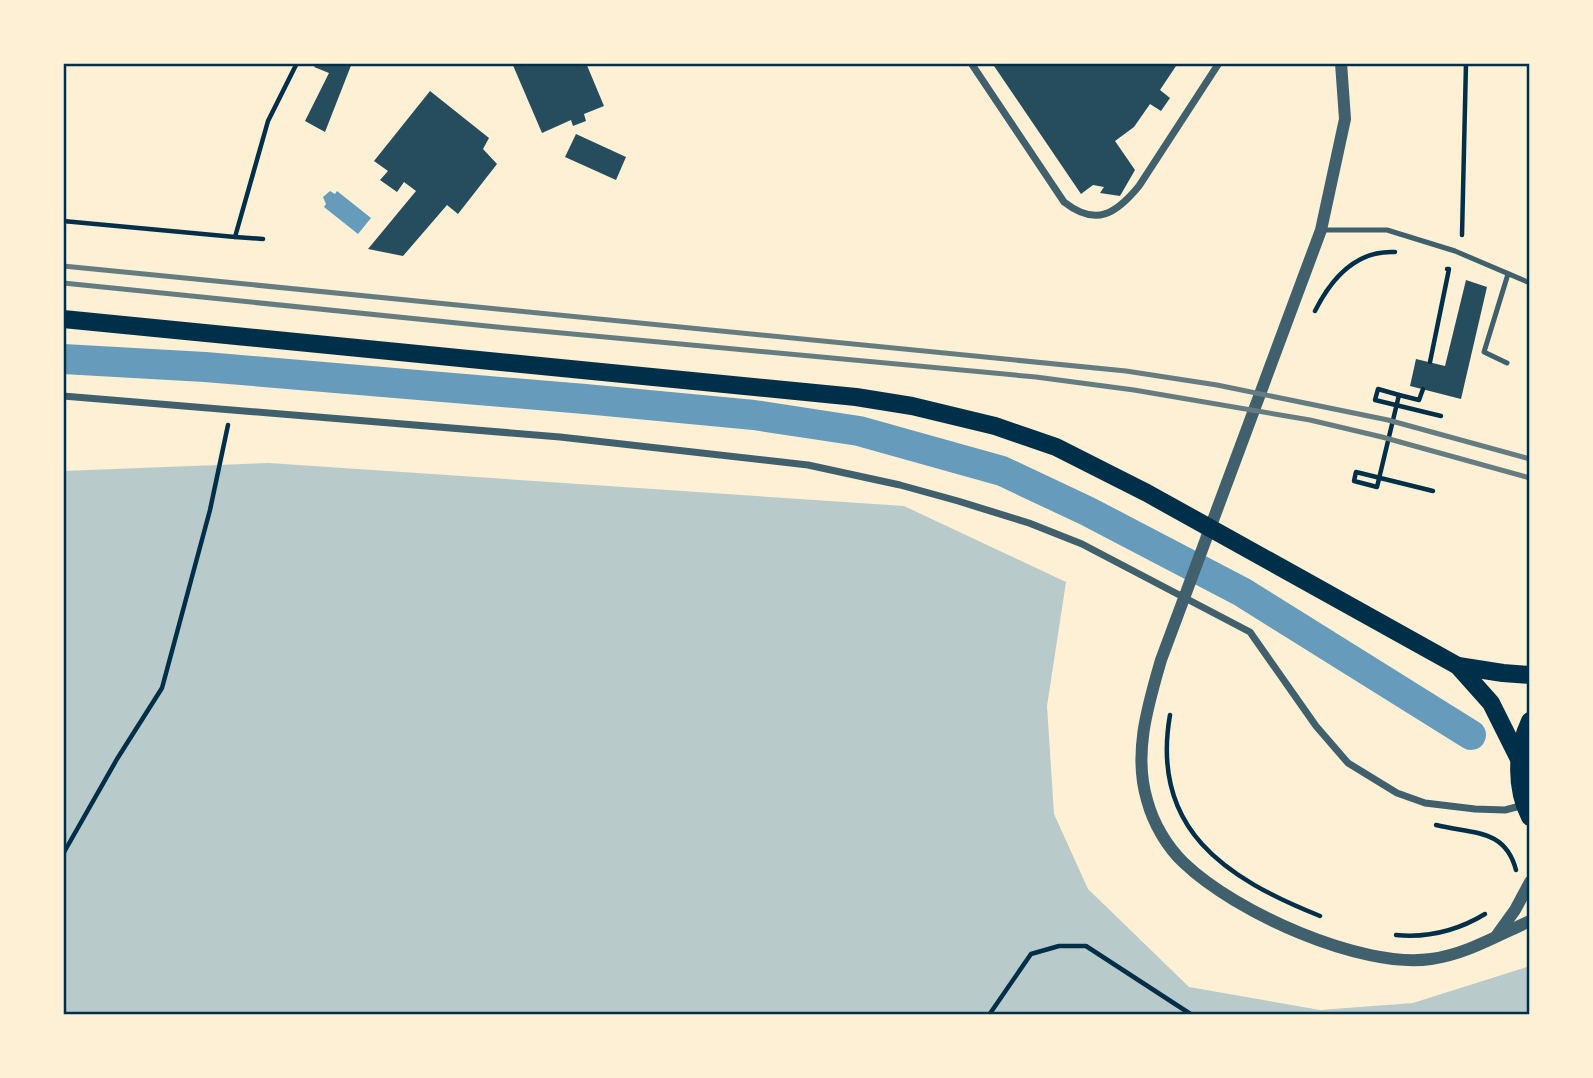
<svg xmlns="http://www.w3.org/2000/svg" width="1593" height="1078" viewBox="0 0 1593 1078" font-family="Lora,serif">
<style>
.green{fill:#b9caca}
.water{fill:#669bbc}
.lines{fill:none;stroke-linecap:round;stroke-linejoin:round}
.canal{stroke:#669bbc;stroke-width:30}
.building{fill:#264d5e}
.path{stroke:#003049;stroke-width:4.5}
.service{stroke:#3f606c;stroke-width:5}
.minor{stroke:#3f606c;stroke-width:7}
.tertiary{stroke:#3f606c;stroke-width:12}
.primary{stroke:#003049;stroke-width:18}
.rail{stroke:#657d81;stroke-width:5}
.neatline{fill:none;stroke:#003049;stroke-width:2.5}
</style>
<rect width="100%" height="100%" fill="#fdf0d5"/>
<polygon class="green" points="269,463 904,506 1066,582 1047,706 1054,814 1088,889 1189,987 1320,1010 1413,1003 1530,966 1530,1015 63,1015 63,471"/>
<polygon class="water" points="330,191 335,194 337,191 371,218 358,234 324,207 326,204 323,197"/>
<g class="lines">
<polyline class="canal" points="63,359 205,367 585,399 754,415 859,431 1002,471 1087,511 1242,592 1471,735"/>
</g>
<g class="building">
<polygon points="317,63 352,63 325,132 305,121 329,73 314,67"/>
<polygon points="512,63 586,63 604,106 584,114 586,121 573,126 571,120 542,133"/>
<polygon points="992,63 1178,63 1160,90 1170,98 1161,111 1150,104 1134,127 1115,141 1135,170 1120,196 1100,193 1104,187 1093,185 1081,194"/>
<polygon points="430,91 489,138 483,149 497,164 458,214 447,205 403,256 368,249 416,191 404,182 397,192 380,180 388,171 374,161"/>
<polygon points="576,134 626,157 616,180 565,157"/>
<polygon points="1466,280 1487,287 1461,399 1410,386 1416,359 1445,366"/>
</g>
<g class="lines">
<g class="path">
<polyline points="63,221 235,237"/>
<polyline points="1462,235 1466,63"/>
<polyline points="263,239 235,237 268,121 297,63"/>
<path d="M1315,311c16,-32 41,-61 80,-59"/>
<polyline points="1430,362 1449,269 1447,269"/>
<polyline points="1423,389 1419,400 1399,395 1377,487 1354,481 1356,472 1433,491"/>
<polyline points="1399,395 1378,389 1375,400 1441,416"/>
<path d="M1170,715c-20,114 55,163 150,201"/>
<path d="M1436,825c36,9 69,3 80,45"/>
<polyline points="63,854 117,759 162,688 210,510 228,425"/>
<path d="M1396,935c32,3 61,-4 89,-21"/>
<polyline points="989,1015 1031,954 1059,946 1086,946 1192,1015"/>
</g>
<g class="service">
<polyline points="1322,230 1387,230 1455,251 1530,283"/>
<polyline points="1507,363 1484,352 1508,274"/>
</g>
<g class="minor">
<path d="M971,63l93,139c32,25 52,12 75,-16l80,-123"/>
<polyline points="63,396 560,437 808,465 900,485 958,501 1029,523 1082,544 1250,632 1316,726 1348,763 1397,793 1425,803 1475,809 1505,810 1524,805"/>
</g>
<g class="tertiary">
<path d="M1341,63l4,56 -24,111 -160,430c-13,45 -28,93 -14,140 6,23 20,47 37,63 51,49 177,106 247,96 36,-5 67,-24 99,-38"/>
<polyline points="1497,935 1515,910 1530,882"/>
</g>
<g class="primary">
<polyline points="63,319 856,397 912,406 995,426 1056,447 1147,493 1458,666 1491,703 1519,759"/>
<polyline points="1458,666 1503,673 1530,675"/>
<path d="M1530,721c-14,30 -15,66 0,96"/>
</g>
<g class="rail">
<polyline points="63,266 1126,371 1217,385 1388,420 1530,459"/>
<polyline points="63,283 487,326 1036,377 1134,390 1310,420 1382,437 1530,478"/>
</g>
</g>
<rect width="1593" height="1078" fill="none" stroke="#fdf0d5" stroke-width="130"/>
<rect x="65" y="65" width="1463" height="948" class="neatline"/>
</svg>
